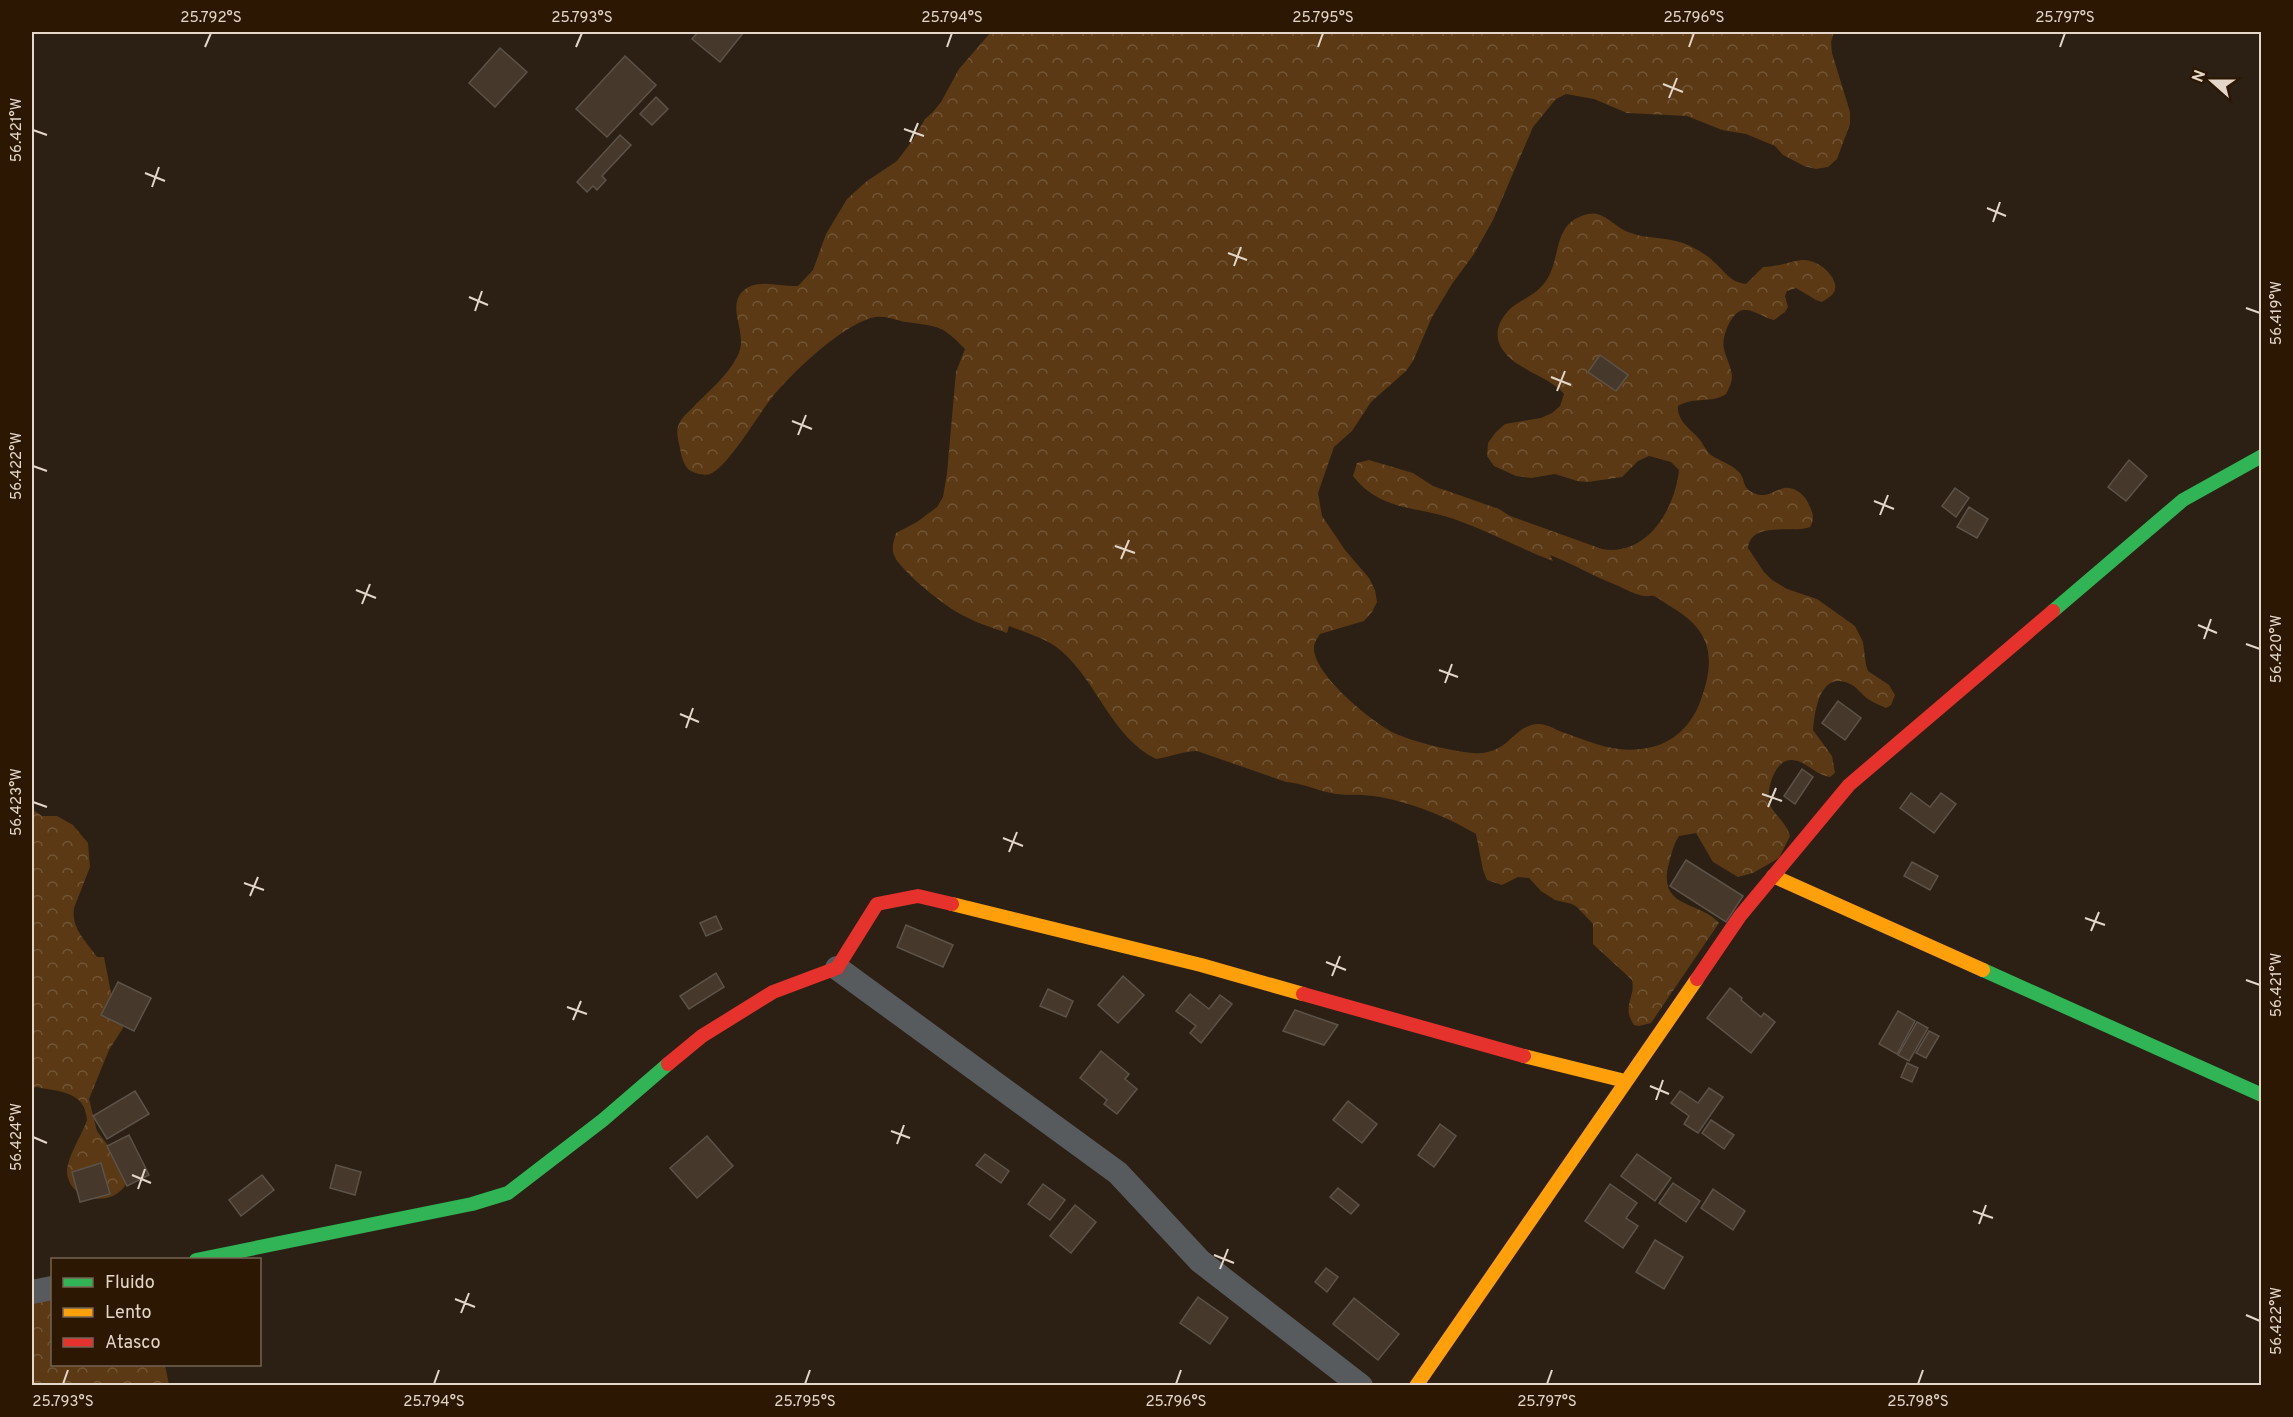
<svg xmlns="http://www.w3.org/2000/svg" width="2293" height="1417" viewBox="0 0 2293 1417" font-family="Overpass,sans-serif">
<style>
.forest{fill:url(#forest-crowns)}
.building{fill:#46392b;stroke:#5c5248;stroke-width:1.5}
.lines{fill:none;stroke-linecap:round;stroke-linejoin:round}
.street{stroke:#575b5d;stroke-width:24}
.fast{stroke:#30b455;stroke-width:14}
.slow{stroke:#ff9f0a;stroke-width:14}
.jam{stroke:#e5322d;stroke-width:14}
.ticks{fill:none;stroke:#e4d6c9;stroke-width:2}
.neatline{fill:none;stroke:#e4d6c9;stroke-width:2}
.ticks-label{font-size:15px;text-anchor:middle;fill:#e4d6c9}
</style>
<defs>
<pattern id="forest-crowns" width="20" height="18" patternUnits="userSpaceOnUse" patternTransform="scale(1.5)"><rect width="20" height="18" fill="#5a3914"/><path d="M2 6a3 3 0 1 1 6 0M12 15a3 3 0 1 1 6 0" fill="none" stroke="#725535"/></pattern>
</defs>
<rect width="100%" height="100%" fill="#2c2014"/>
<g class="forest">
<path d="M991,32h843l-3,10 1,11 18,59v12l-13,35 -9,8 -12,2 -12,-3 -21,-11 -8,-9 -29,-12 -24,-4 -35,-14 -60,-3 -33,-14 -28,-5 -10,5 -23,28 -40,93 -19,34 -22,30 -20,33 -19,44 -7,10 -35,31 -19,29 -18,16 -16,46 4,23 23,34 24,28 6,12 2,12 -5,10 -8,9 -44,13c-2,3 -5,7 -6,12 -3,27 58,76 80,87 20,9 57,18 79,20 36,3 39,-27 64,-29 8,-1 18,5 25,8 26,9 51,21 79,17 28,-3 47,-19 58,-44 16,-42 16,-72 -26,-97 -6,-3 -12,-9 -19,-12 -5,-1 -4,1 -9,0 -9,-1 -20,-7 -29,-11 -23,-9 -43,-21 -66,-30l3,6c-34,-13 -65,-30 -99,-42 -38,-13 -74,-8 -101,-43l4,-13 12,-3 44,13 20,13 66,23 11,7 92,33c45,8 73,-40 77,-79l-8,-8 -22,-6 -11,5 -16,16 -34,5 -11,-1 -22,-7 -24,4 -15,-2 -22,-10 -7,-10 1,-13 7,-10 10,-9 36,-6 11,-5 8,-7 4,-12c-10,-12 -25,-17 -38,-25 -24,-13 -40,-33 -18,-58 6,-7 18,-12 26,-18 28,-19 17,-54 37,-71 6,-5 18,-10 26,-8 12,3 20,14 31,18 20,8 42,4 62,14 8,4 17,9 23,15 12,10 16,21 33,23l17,-17c14,0 25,-5 39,-7 13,-1 30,11 33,24 2,10 -6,13 -13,18l-6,-2 -20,-12 -9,3 -2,5 3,11 -3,5 -11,8c-10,-2 -20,-11 -31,-10 -12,2 -22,28 -19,39 2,9 7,17 8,27 0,7 -3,12 -6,18 -15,10 -31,2 -48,12 -1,16 13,23 22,34 4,5 6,11 11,15 9,6 20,9 28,17 6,6 3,14 11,19 15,9 20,1 34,-3 11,-2 22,8 25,17 4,8 6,14 1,22 -17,7 -59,-7 -62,21l16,24 8,8 15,9 30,10 38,27 8,16 3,23 2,6 21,14 6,10 -4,10 -5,3c-6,-3 -12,-5 -18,-9 -6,-4 -11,-12 -18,-15 -30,-14 -35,26 -37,46l19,26 3,17 -5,4c-15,-2 -23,-16 -38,-17 -17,-1 -25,28 -23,41 2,12 18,21 21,35l-11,22 -26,15 -15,4 -25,-15 -17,-29 -17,3c-6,9 -8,20 -11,31 -9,42 32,34 51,56l-68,100 -12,3 -5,-1c-13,-19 2,-28 -2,-45l-39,-36v-20l-16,-17 -5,-3 -17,-4 -14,-9 -12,-13 -11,-1 -16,8 -15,-5 -4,-10 -7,-36c-30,-18 -68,-33 -103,-38 -14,-2 -28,0 -42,-3 -15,-3 -29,-10 -45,-11l-89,-31c-13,0 -27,6 -41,8 -45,-22 -59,-79 -97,-110 -13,-11 -33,-16 -50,-23l-2,7c-14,-5 -30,-10 -43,-17 -16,-7 -64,-45 -70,-61 -3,-8 0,-14 2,-22l21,-11 20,-15 6,-10 4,-24 9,-101 9,-23c-24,-25 -26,-22 -59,-27 -12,-2 -23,-8 -35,-4 -31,9 -82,57 -101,82 -13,17 -43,68 -60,74 -7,2 -17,-1 -22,-5 -5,-6 -7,-14 -8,-21 -2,-9 -5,-18 0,-26 3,-6 11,-12 15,-17 15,-15 32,-29 42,-48 13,-22 -11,-47 5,-65 14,-15 38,-5 56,-6l15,-16 13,-36 21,-35 20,-18 30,-20 15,-20 13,-22 8,-7 8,-10 18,-33z"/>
<path d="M32,809l10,7h15l16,9 15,18 2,24 -16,41c-3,21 12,33 23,49h7l8,41 11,18v12l-14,22 -20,49 8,32 13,17 16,36c-13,24 -57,18 -59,-12 0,-15 15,-37 20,-52 -2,-29 -27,-28 -50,-33l-5,1z"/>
<polygon points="52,1284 52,1364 165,1365 169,1385 32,1385 32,1290"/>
</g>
<g class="building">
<polygon points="698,32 744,32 720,62 692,39"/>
<polygon points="500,48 527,72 495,107 469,83"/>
<polygon points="625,56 656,85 607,137 576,109"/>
<polygon points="656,97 668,109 652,125 640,114"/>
<polygon points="620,135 631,145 602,176 606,180 597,190 593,186 587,192 577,182"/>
<polygon points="1600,355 1628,375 1616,391 1588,372"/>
<polygon points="2129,460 2147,476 2126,501 2108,487"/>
<polygon points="1955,488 1969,498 1956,517 1942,506"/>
<polygon points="1969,507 1988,519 1977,538 1957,527"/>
<polygon points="1838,701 1861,718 1845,740 1822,723"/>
<polygon points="1802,769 1813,777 1795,804 1784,796"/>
<polygon points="1911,793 1930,807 1941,793 1956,804 1934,833 1900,808"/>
<polygon points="1686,860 1743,896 1726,922 1670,886"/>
<polygon points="1912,862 1938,876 1930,890 1904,876"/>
<polygon points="716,916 722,929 706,936 700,923"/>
<polygon points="906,925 953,945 943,967 897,947"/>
<polygon points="716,973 724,987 689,1009 680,996"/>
<polygon points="1123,976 1144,995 1118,1023 1098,1005"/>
<polygon points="118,982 151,998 134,1031 101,1015"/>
<polygon points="1730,988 1742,998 1741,1000 1761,1017 1764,1013 1775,1022 1751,1053 1707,1018"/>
<polygon points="1048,989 1073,1001 1066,1017 1040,1006"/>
<polygon points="1190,994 1209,1009 1220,995 1232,1004 1201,1043 1190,1033 1196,1026 1176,1011"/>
<polygon points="1295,1010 1338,1025 1324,1045 1283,1031"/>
<polygon points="1898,1011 1915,1021 1897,1054 1879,1044"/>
<polygon points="1917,1022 1928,1028 1909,1061 1898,1055"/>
<polygon points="1929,1031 1939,1036 1926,1058 1916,1053"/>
<polygon points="1101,1051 1129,1074 1125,1079 1137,1089 1117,1114 1104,1104 1107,1100 1080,1078"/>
<polygon points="1907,1063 1918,1068 1912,1082 1901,1077"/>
<polygon points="1709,1088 1723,1097 1698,1133 1684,1124 1689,1116 1671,1103 1680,1091 1698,1103"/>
<polygon points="135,1091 149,1114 107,1139 93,1116"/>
<polygon points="1348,1101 1377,1124 1362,1143 1333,1120"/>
<polygon points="1711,1120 1734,1135 1724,1149 1702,1133"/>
<polygon points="1440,1124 1456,1136 1434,1167 1418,1155"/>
<polygon points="129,1135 149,1175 127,1186 107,1146"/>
<polygon points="707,1136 733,1166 697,1198 670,1168"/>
<polygon points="985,1154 1009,1171 1001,1183 976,1165"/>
<polygon points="1637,1154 1671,1178 1655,1201 1621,1176"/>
<polygon points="101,1163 110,1194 80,1202 72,1172"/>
<polygon points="336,1165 361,1172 355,1195 330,1188"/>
<polygon points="262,1175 274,1190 241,1216 229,1200"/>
<polygon points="1673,1183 1700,1201 1686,1222 1659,1203"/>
<polygon points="1043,1184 1065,1200 1050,1220 1028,1204"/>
<polygon points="1610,1184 1637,1203 1626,1218 1638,1226 1623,1248 1585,1221"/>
<polygon points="1338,1188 1359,1205 1351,1214 1330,1197"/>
<polygon points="1713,1189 1745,1211 1733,1230 1701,1208"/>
<polygon points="1075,1205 1096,1222 1071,1253 1050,1236"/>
<polygon points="1655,1240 1683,1257 1664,1289 1636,1272"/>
<polygon points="1326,1268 1338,1277 1327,1292 1315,1282"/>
<polygon points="1198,1297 1228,1318 1210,1344 1180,1323"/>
<polygon points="1354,1298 1399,1334 1378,1360 1333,1324"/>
</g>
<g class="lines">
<g class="street">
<polyline points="837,968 1118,1173 1200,1261 1361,1386"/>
<polyline points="32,1292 52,1288"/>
</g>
<g class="fast">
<polyline points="2053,611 2183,500 2262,456"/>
<polyline points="1983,970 2262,1095"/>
<polyline points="196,1260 472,1204 508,1193 603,1120 668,1064"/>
</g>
<g class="slow">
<polyline points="1773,876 1983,970"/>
<polyline points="952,904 1201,965 1303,994"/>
<polyline points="1524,1056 1625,1081"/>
<polyline points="1416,1386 1697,979"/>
</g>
<g class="jam">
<polyline points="1697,979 1740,916 1849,785 2053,611"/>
<polyline points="1303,994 1524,1056"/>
<polyline points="668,1064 702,1036 773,992 837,968 877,904 918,896 952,904"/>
</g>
</g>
<path class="ticks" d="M205,47l6,-14M576,47l6,-14M947,47l5,-14M1318,47l5,-14M1689,47l5,-14M2060,47l5,-14M1663,84l20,8M1669,98l8,-20M904,129l20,7M33,130l14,5M910,142l8,-19M145,173l20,8M152,187l7,-20M1987,208l19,8M1993,222l7,-20M1228,253l19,7M1234,266l7,-19M469,297l19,8M2246,308l14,5M475,311l7,-20M1551,377l20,8M1557,391l8,-20M792,421l20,8M798,435l8,-20M33,466l14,5M1874,501l20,8M1880,515l8,-20M1115,546l20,7M1121,559l8,-19M356,590l20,8M362,604l8,-20M2198,625l19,8M2204,639l7,-20M2246,644l14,5M1439,670l19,7M1445,683l7,-19M680,714l19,8M686,728l7,-20M1762,794l20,7M33,802l14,5M1768,807l8,-19M1003,838l20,8M1009,852l8,-20M244,883l20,7M250,896l8,-19M2085,918l20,7M2091,931l8,-19M1326,962l20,8M1332,976l8,-20M2246,980l14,5M567,1007l20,7M573,1020l8,-19M1650,1086l19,8M1656,1100l7,-20M891,1131l19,7M33,1137l14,6M897,1144l7,-19M132,1175l19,8M138,1189l7,-20M1973,1211l20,7M1979,1224l7,-19M1214,1255l20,8M1220,1269l8,-20M455,1299l20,8M461,1313l8,-20M2246,1315l14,6M63,1384l5,-14M434,1384l5,-14M805,1384l5,-14M1176,1384l5,-14M1547,1384l5,-14M1918,1384l5,-14"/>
<rect width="2293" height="1417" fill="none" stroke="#2c1702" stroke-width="66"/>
<rect x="51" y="1258" width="210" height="108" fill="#2c1702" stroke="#766352" stroke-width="1.5"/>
<rect x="63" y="1278" width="30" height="9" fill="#30b455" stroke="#766352" stroke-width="1.5"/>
<text x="105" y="1288" font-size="18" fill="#e4d6c9">Fluido</text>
<rect x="63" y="1308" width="30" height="9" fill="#ff9f0a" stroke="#766352" stroke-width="1.5"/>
<text x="105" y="1318" font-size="18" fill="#e4d6c9">Lento</text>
<rect x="63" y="1338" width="30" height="9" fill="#e5322d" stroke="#766352" stroke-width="1.5"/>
<text x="105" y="1348" font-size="18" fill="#e4d6c9">Atasco</text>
<g transform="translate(2212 81) rotate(291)" stroke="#2c1702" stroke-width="4.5" paint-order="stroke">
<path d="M0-4.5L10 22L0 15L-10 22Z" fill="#e4d6c9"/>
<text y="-9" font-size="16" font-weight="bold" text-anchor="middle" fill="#e4d6c9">N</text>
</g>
<rect x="33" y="33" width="2227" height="1351" class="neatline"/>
<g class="ticks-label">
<text x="211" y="22">25.792°S</text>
<text x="582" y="22">25.793°S</text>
<text x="952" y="22">25.794°S</text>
<text x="1323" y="22">25.795°S</text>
<text x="1694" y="22">25.796°S</text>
<text x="2065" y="22">25.797°S</text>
<text transform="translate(16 130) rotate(-90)" y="5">56.421°W</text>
<text transform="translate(2276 313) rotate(-90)" y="5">56.419°W</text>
<text transform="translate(16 466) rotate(-90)" y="5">56.422°W</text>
<text transform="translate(2276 649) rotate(-90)" y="5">56.420°W</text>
<text transform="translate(16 802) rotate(-90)" y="5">56.423°W</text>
<text transform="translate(2276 985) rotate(-90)" y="5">56.421°W</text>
<text transform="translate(16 1137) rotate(-90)" y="5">56.424°W</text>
<text transform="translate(2276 1321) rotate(-90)" y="5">56.422°W</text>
<text x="63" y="1406">25.793°S</text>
<text x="434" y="1406">25.794°S</text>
<text x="805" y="1406">25.795°S</text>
<text x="1176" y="1406">25.796°S</text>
<text x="1547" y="1406">25.797°S</text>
<text x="1918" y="1406">25.798°S</text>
</g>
</svg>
